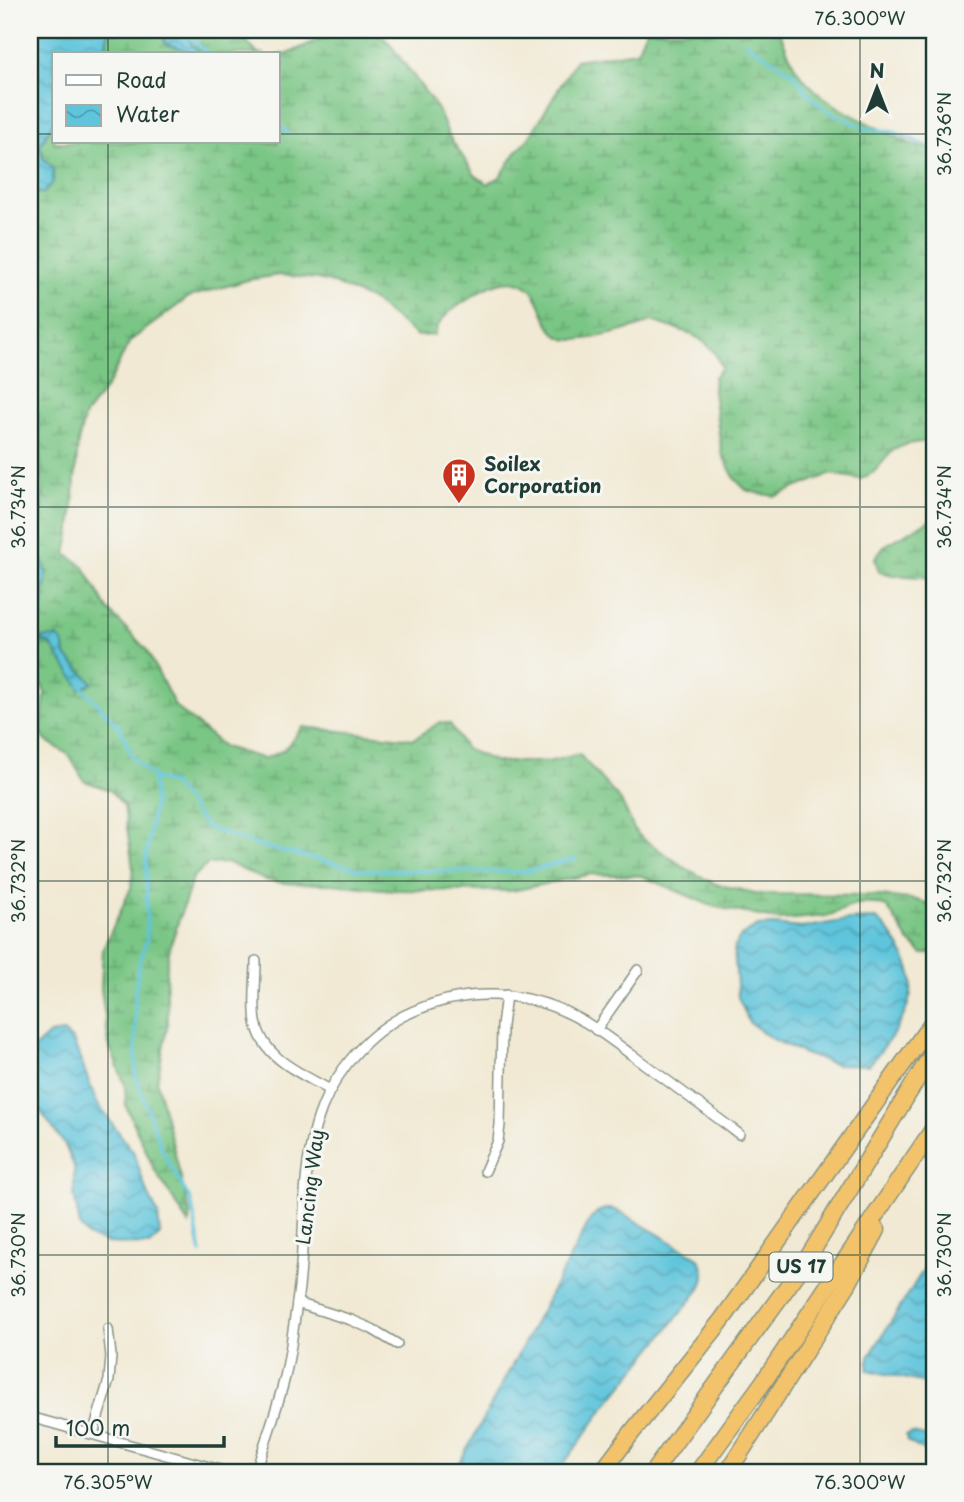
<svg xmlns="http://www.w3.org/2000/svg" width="964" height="1502" viewBox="0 0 964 1502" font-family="'Playpen Sans',sans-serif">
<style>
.wetland{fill:url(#wetland-marsh);stroke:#4c825c;stroke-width:2}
.water{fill:url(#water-waves);stroke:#3f8188;stroke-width:2}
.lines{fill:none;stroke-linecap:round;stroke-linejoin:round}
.stream{stroke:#5fc5dc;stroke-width:3.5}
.street-casing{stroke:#889384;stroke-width:12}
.highway-casing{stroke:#889384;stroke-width:19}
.street{stroke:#fff;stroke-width:9}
.highway{stroke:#f2c36a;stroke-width:16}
.ticks{fill:none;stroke:#1f3d34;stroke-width:2;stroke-opacity:0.45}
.labels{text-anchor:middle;stroke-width:6;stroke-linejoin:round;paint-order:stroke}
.shield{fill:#f6f6f2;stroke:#60746d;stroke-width:2}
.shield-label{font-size:18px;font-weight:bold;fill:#1f3d34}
.poi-label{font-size:19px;font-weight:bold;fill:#1f3d34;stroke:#f6f6f2;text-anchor:start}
.street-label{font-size:19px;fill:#1f3d34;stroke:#f6f6f2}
.neatline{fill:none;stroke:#1f3d34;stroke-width:2.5}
.ticks-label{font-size:18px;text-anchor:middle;fill:#1f3d34}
</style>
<defs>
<pattern id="wetland-marsh" width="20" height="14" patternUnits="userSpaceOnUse" patternTransform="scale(1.75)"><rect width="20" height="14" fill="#7ac685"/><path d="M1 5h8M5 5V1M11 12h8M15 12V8" fill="none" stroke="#63a26e"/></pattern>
<pattern id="water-waves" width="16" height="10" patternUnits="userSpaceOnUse" patternTransform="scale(1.75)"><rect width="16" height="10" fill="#5fc5dc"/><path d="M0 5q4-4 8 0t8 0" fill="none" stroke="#4ea1b3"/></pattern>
</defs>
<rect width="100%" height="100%" fill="#f6f6f2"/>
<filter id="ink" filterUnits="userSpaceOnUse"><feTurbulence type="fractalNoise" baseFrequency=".0143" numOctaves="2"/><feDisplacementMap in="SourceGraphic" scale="14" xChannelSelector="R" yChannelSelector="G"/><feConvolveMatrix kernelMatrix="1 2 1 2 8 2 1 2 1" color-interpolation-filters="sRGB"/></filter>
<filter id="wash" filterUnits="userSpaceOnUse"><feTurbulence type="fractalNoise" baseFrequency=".00686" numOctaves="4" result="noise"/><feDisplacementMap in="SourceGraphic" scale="28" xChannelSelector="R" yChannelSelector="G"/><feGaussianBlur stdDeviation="1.57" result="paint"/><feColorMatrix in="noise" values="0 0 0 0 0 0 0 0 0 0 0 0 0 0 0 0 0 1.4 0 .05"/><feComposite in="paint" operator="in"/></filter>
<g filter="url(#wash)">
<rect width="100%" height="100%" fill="#f1e9d3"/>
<g class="wetland">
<polygon points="110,30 160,30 166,44 180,48 191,54 105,54 108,32"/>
<polygon points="185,30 236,30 257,53 265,54 202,54 192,45"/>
<path d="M338,30h37l15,14 47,64 12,28 26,39 13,9 12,-7 17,-26 12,-13 47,-78 61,-9 9,-21h133c6,15 11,31 21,44 21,27 53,42 84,57 16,8 32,17 50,18v291l-27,4 -14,6 -19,22 -13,7 -31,-5 -54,22 -15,-2 -15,-4 -11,-11 -13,-25 -9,-63 1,-14 8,-9c-11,-34 -40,-37 -71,-47 -16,8 -73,24 -89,17 -18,-8 -18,-36 -32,-49 -20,-18 -46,-1 -63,11 -9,6 -19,12 -25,20 -4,5 -6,10 -8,15l-17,1 -45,-36 -39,-17 -16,-4 -38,-4 -31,5 -59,17 -59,44 -22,44 -23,30 -7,27 -7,88 -5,24 17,12 25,44 38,39 29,57 49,41 40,12 20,-9 19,-23 111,12 26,-17 10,2 16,25 30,13h52l31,-8 42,47 14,30 7,7 45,31 28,15 44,10 108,1 44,4 10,2 13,7v42l-1,3 -10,1 -14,-13 -22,-34 -10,-3h-20l-30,12 -47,4 -68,-14 -70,-30 -51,-2 -79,17 -120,-1 -59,-6 -49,-1 -19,-3 -37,-17 -20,1 -15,13 -23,70 -4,24 2,51 -11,60 33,132 -1,10 -35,-55 -28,-63 -1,-21 -16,-40 -8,-56 2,-40 28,-61 2,-20 -9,-62 -14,-16 -26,-9 -15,-26 -24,-15 -4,-9 4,-38 -15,-37v-23l2,4 19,8 30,43 11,-5 -27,-28 -1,-10 -25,-7 -6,-8 9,-19 -2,-57 -10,2v-55l6,-3 7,13 -5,-99 -8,-1v-219l14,1 -1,-35 -3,-13 14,-24v21h224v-87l10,-1z"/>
<polygon points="934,518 934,578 893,575 879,572 875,558 884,546"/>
</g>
<g class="water">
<polygon points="30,30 110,30 108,32 105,54 54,54 54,121 40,145 43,158 53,168 53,182 44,193 30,192"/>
<polygon points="160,30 185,30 192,45 202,54 191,54 180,48 166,44"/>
<polygon points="40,553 47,572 42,611 33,630 39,638 58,637 64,645 65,655 93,683 81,689 51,645 32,637 30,633 30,598 38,574 32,565 30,566 30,556"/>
<path d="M876,919c13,10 15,15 24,29 5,10 13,24 12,36 -1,30 -24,59 -43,81h-32l-32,-11 -33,-15 -23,-17 -11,-25 -4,-49 7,-12 17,-10 16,-1 27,3 47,-8z"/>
<polygon points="63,1032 73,1040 97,1103 134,1153 146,1190 158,1214 160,1235 149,1245 108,1243 87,1236 80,1226 74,1195 74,1166 65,1145 30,1097 30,1052 50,1034"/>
<path d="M605,1209h8l9,4 75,44c9,10 9,20 3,32l-92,114 -50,69h-103l135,-252 7,-8z"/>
<polygon points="934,1253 934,1385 868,1370 869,1357"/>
<polygon points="912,1433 934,1438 934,1457 907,1441 906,1435"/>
</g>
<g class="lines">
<g class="stream">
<polyline points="177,30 190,37 208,54"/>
<polyline points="745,42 794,74 809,95 828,111 865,128 894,132 934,149"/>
<polyline points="278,124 288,133"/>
<polyline points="927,384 934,383"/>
<polyline points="80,685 120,728 133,758 153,777 154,804 146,857 147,939 138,968 135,995 136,1077 163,1152 191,1201 201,1253"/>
<polyline points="153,777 174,785 206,827 256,845 363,870 524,872 576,859"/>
</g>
</g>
</g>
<g filter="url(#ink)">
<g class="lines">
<g class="street-casing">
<g id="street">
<path d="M256,961c0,19 -3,43 0,61 7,37 45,51 74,68"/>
<polyline points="596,1030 638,970"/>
<polyline points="485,1171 498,1141 500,1125 502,1026 506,995"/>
<polyline points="297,1303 351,1320 372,1329 397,1344"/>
<polyline points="30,1417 227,1472"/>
<polyline points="93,1434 109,1380 111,1356 108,1329"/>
<path d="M256,1472c9,-30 20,-60 28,-91 3,-11 5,-24 7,-36 3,-23 7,-45 9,-68 5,-49 2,-106 16,-152 13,-45 45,-87 87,-109 60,-30 124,-28 182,6 16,10 32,22 47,33 36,26 71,52 107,79"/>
<polyline points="271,1472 278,1471 283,1472"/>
</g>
</g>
<g class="highway-casing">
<g id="highway">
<polyline points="602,1472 633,1431 722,1320 934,1020"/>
<polyline points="653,1472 806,1261 934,1051"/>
<polyline points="698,1472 764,1381 934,1128"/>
<polyline points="728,1472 848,1284 877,1230"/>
</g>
</g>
<use href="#street" class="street"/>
<use href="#highway" class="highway"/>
</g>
</g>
<path class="ticks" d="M108,30v24M860,30v1442M30,134h24M278,134h656M108,142v1330M30,507h904M30,881h904M30,1255h904"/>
<defs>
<g id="building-pin" transform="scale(1.75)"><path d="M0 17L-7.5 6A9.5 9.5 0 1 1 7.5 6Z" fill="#c8321e" stroke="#f6f6f2"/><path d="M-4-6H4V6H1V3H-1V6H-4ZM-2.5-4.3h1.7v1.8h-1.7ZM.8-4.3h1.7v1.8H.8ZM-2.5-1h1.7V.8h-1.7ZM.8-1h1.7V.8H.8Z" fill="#fff"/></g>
</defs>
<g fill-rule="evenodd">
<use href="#building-pin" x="459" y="475"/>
</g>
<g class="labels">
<rect class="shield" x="769.5" y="1252.5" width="63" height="29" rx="5"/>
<g class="shield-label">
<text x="801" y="1273">US 17</text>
</g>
<g class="poi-label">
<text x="484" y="471">Soilex<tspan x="484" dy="22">Corporation</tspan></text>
</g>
<g class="street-label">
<text transform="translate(310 1187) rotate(-83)" y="7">Lancing Way</text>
</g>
</g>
<rect width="964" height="1502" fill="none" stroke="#f6f6f2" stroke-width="77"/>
<rect x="52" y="52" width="228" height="91" fill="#f6f6f2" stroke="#a0aca6" stroke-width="2"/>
<rect x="66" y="75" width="35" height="10" fill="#ffffff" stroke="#a0aca6" stroke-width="2"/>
<text x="116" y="88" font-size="21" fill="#1f3d34">Road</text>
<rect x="66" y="105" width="35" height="21" fill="url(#water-waves)" stroke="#a0aca6" stroke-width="2"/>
<text x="116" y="122" font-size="21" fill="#1f3d34">Water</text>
<g transform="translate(877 88)" stroke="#f6f6f2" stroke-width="5" paint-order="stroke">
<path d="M0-5L12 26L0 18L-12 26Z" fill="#1f3d34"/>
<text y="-10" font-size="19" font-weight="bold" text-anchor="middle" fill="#1f3d34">N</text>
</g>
<path d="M56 1436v10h168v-10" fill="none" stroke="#1f3d34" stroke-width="3.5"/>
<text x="66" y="1436" font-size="21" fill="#1f3d34" stroke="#f6f6f2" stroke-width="5" paint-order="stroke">100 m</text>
<rect x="38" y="38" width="888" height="1426" class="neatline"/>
<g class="ticks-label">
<text x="860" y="25">76.300°W</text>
<text transform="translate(945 134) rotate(-90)" y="6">36.736°N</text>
<text transform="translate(19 507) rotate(-90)" y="6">36.734°N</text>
<text transform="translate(945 507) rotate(-90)" y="6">36.734°N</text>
<text transform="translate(19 881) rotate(-90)" y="6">36.732°N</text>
<text transform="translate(945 881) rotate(-90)" y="6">36.732°N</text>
<text transform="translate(19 1255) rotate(-90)" y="6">36.730°N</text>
<text transform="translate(945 1255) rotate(-90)" y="6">36.730°N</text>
<text x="108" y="1489">76.305°W</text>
<text x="860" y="1489">76.300°W</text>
</g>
</svg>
